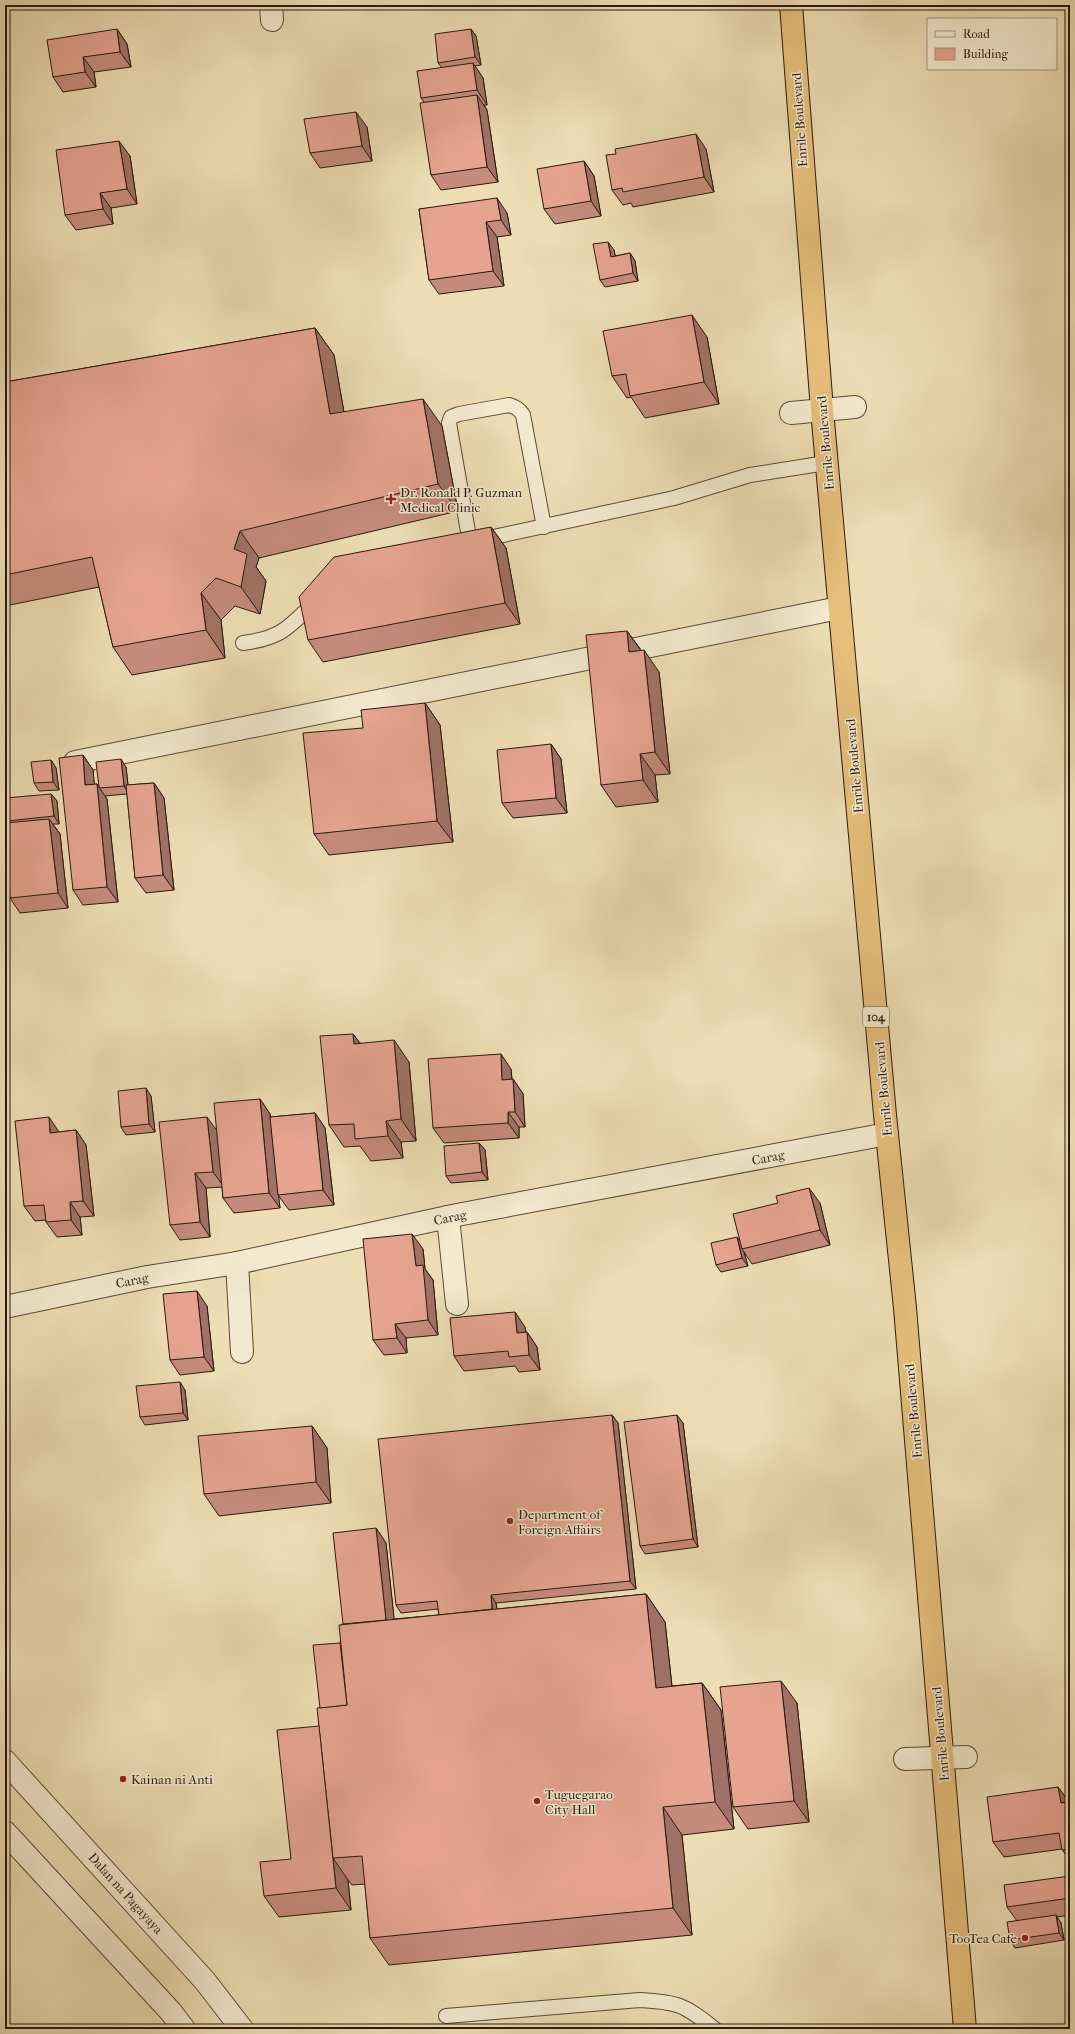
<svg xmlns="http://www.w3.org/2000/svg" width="1075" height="2034" viewBox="0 0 1075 2034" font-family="'IM FELL French Canon',serif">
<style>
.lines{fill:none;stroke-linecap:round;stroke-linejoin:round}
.lane-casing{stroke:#5b4938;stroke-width:16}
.street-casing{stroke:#5b4938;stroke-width:24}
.highway-casing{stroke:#2a180e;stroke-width:24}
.lane{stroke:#f3e9ce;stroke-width:14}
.street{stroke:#f3e9ce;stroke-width:22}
.highway{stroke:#e6be7a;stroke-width:22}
.wall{fill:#c58c7c;stroke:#2a180e}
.shaded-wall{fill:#a07265;stroke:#2a180e}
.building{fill:#e5a390;stroke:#2a180e}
.poi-dot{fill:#8f2418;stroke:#f3e9ce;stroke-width:1.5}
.labels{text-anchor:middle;stroke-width:3;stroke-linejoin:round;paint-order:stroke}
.shield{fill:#f3e9ce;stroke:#665748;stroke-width:1}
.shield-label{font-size:12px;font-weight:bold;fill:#2a180e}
.street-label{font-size:13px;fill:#2a180e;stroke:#f3e9ce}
.poi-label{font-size:13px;fill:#2a180e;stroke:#f3e9ce;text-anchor:start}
</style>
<rect width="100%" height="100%" fill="#edddb4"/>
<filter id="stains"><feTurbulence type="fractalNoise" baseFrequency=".005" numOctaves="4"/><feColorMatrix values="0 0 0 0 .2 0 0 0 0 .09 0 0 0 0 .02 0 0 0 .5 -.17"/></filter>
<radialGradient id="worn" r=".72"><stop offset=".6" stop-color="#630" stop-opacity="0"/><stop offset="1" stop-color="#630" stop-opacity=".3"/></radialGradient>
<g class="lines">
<g class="lane-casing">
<g id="lane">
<polyline points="480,540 674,498 750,475 826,463"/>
<path d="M470,543l-21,-120 2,-6 8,-3 50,-9c7,2 10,4 14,10l21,112"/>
<path d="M243,643c39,-5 46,-16 73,-42"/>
<path d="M446,2016l194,-16c39,2 44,5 75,29"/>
</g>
</g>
<g class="street-casing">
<g id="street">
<polyline points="271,5 272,20"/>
<polyline points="791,413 855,407"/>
<polyline points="75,762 839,608"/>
<polyline points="448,1217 457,1304"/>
<polyline points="237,1263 242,1352"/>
<polyline points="5,1307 147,1277 237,1263 457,1215 887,1134"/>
<polyline points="905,1759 966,1757"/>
<polyline points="5,1761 205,1981 242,2029"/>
<polyline points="5,1832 171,2012 184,2029"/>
</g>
</g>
<g class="highway-casing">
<polyline id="highway" points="791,5 822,410 885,1115 905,1308 965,2029"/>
</g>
<use href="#lane" class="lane"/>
<use href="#street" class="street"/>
<use href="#highway" class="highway"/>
</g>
<g class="wall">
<polygon points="117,29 127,44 131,67 94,72 96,87 63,92 53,77"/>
<polygon points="471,29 476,36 481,65 475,66 483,78 487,105 484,105 487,110 498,182 441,190 431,175 424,102 421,98 442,68 438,63"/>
<polygon points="367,127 372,161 320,168 310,153"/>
<polygon points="706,149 714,192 633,207 631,203 623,205 612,190"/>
<polygon points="130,156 137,204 111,208 113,224 76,230 65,215"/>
<polygon points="584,161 594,176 601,216 555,224 544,209"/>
<polygon points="419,209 507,213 511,235 497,237 504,286 439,294 429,280"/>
<polygon points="614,250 615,256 630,253 635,261 638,281 605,287 600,280"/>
<polygon points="315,328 334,355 344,412 442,426 458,511 259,558 256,567 266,581 260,614 235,606 221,620 225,658 132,675 113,647 99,587 5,606 5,382"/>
<polygon points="707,337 719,404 645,418 631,397 627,398 612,376"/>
<polygon points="491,527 506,548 520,624 323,662 308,640"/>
<polygon points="627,631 641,650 659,672 670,774 655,775 658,802 616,807 601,785"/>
<polygon points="425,703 440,725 453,842 329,855 314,834 363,728"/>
<polygon points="551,744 561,759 567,813 513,818 502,803"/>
<polygon points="83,755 93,770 94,784 97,784 99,787 126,767 128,785 154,783 164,798 174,890 146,893 135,878 127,794 105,796 107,799 118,902 83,905 73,890"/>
<polygon points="51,760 56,768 59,790 39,791 34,783"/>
<polygon points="51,794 57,801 59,824 53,824 60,834 68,908 20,913 10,898 8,823 7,821"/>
<polygon points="353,1034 360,1043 409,1062 416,1141 401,1142 403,1158 371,1161 360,1146 344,1147 329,1125"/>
<polygon points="511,1069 512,1079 513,1079 523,1094 525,1127 519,1127 519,1138 444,1143 433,1128"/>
<polygon points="151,1096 155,1132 126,1135 121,1127"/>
<polygon points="260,1099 270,1114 271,1117 315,1113 325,1128 334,1205 289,1210 278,1195 280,1208 234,1213 223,1198 222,1187 206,1188 210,1237 180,1240 170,1225 216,1130"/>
<polygon points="76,1130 86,1145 94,1216 80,1217 82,1235 57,1237 46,1222 46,1220 35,1221 24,1206 59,1132"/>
<polygon points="479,1143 485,1150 488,1180 451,1183 446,1176"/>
<polygon points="820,1203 830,1245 752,1264 744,1252 748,1266 721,1272 716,1265 740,1241"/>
<polygon points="423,1249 425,1269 433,1280 438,1335 406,1338 407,1353 384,1355 373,1340"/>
<polygon points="207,1306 214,1371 180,1375 170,1360"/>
<polygon points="525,1327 526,1332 527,1332 537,1347 540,1370 519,1372 515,1366 464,1371 454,1356"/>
<polygon points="185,1390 188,1420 145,1425 140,1417"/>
<polygon points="612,1415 618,1423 636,1589 496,1603 497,1609 646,1594 665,1622 672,1686 702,1683 721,1710 734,1829 682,1835 692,1935 389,1965 370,1938 365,1884 352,1885 348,1880 351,1910 279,1917 264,1896 291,1859 319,1726 320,1708 340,1643 343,1624 376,1528 386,1543 394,1619 439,1615 438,1609 401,1613 396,1605"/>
<polygon points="683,1423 698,1547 645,1554 640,1546"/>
<polygon points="312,1426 327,1448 331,1503 219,1516 204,1494"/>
<polygon points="797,1703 809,1822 748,1829 733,1807"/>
<polygon points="1058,1787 1069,1802 1070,1802 1070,1862 1062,1849 1004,1857 993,1842"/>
<polygon points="1070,1876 1070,1915 1057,1917 1061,1923 1064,1940 1015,1948 1010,1940 1017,1921 1007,1907"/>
</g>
<g class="shaded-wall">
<polygon points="117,29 127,44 131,67 120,52"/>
<polygon points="471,29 476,36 481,65 475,57"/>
<polygon points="83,57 94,72 96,87 85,72"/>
<polygon points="473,63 483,78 487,105 477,90"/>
<polygon points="477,95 487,110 498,182 487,167"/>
<polygon points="356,112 367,127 372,161 362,146"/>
<polygon points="696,134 706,149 714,192 704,177"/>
<polygon points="119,141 130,156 137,204 127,189"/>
<polygon points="584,161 594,176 601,216 591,201"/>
<polygon points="100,193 111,208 113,224 103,209"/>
<polygon points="497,198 507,213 511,235 501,220"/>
<polygon points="486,222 497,237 504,286 493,271"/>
<polygon points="608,242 614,250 617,264 611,257"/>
<polygon points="630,253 635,261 638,281 633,273"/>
<polygon points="692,315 707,337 719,404 704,382"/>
<polygon points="315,328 334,355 349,442 330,414"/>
<polygon points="423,399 442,426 458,511 438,484"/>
<polygon points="491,527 506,548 520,624 505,603"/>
<polygon points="240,531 259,558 256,567 266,581 260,614 241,587 234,549"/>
<polygon points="201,593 221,620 225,658 206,630"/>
<polygon points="627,631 642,652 629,652"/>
<polygon points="644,650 659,672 670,774 655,752"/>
<polygon points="425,703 440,725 453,842 437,821"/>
<polygon points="551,744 561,759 567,813 556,798"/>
<polygon points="640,754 655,775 658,802 643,780"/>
<polygon points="83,755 93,770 96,800 85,785"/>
<polygon points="121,759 126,767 129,794 124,786"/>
<polygon points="51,760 56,768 59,790 53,782"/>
<polygon points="154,783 164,798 174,890 163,875"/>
<polygon points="97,784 107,799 118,902 107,887"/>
<polygon points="51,794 57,801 59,824 54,816"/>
<polygon points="49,819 60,834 68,908 58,893"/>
<polygon points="353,1034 368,1055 354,1044"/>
<polygon points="394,1040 409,1062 416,1141 401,1119"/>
<polygon points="501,1054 511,1069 513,1095 502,1080"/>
<polygon points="513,1079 523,1094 525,1127 515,1112"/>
<polygon points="146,1088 151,1096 155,1132 149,1124"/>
<polygon points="260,1099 270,1114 280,1208 269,1193"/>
<polygon points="508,1112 519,1127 519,1138 508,1123"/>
<polygon points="315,1113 325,1128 334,1205 323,1190"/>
<polygon points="49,1117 59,1132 50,1133"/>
<polygon points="207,1117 218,1132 224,1187 213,1172"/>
<polygon points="386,1121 401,1142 403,1158 388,1136"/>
<polygon points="76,1130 86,1145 94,1216 83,1201"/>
<polygon points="479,1143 485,1150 488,1180 482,1172"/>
<polygon points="195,1173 206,1188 210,1237 200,1222"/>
<polygon points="809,1188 820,1203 830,1245 820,1230"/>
<polygon points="70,1202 80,1217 82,1235 71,1220"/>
<polygon points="412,1234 423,1249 425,1269 433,1280 438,1335 428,1320 416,1266"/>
<polygon points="737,1237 743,1244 742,1249 744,1252 748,1266 742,1258"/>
<polygon points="197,1291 207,1306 214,1371 204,1357"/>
<polygon points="515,1312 525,1327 528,1348 517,1333"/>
<polygon points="395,1324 406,1338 407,1353 397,1338"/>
<polygon points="527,1332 537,1347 540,1370 529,1355"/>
<polygon points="180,1382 185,1390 188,1420 183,1413"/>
<polygon points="612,1415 618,1423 636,1589 630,1581"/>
<polygon points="677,1415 683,1423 698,1547 693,1539"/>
<polygon points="312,1426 327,1448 331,1503 316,1482"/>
<polygon points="376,1528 386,1543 396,1636 386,1621"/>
<polygon points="646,1594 665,1622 675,1715 656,1688"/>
<polygon points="491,1595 496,1603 499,1624 493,1616"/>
<polygon points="781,1681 797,1703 809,1822 794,1801"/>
<polygon points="702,1683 721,1710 734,1829 715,1802"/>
<polygon points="1058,1787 1069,1802 1061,1803"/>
<polygon points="663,1807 682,1835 692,1935 673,1908"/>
<polygon points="333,1858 348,1880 351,1910 336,1888"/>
<polygon points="1056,1915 1061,1923 1064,1940 1059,1933"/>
</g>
<g class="building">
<polygon points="117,29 120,52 83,57 85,72 53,77 47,40"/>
<polygon points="471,29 475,57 438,63 435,34"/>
<polygon points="473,63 477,90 421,98 417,71"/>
<polygon points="477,95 487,167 431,175 420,103"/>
<polygon points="356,112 362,146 310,153 304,119"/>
<polygon points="696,134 704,177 623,192 622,188 612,190 606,155 616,154 615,149"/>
<polygon points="119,141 127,189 100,193 103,209 65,215 56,150"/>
<polygon points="584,161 591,201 544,209 537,169"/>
<polygon points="497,198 501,220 486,222 493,271 429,280 419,209"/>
<polygon points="608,242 611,257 630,253 633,273 600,280 593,244"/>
<polygon points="692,315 704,382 630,396 626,374 612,376 603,331"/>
<polygon points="315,328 330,414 423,399 438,484 240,531 234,549 247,554 241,587 216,578 201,593 206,630 113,647 92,557 5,575 5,382"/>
<polygon points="491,527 505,603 308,640 299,597 334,557"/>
<polygon points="627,631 629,652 644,650 655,752 640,754 643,780 601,785 586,635"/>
<polygon points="425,703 437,821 314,834 303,733 363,728 361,710"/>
<polygon points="551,744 556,798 502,803 497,750"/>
<polygon points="83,755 85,785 97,784 107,887 73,890 59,758"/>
<polygon points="121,759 124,786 100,788 99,787 96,762"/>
<polygon points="51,760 53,782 34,783 31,762"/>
<polygon points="154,783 163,875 135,878 126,785"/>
<polygon points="51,794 54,816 7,821 5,798"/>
<polygon points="49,819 58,893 10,898 5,854 5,823"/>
<polygon points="353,1034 354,1044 394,1040 401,1119 386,1121 388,1136 355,1139 354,1124 329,1125 320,1036"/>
<polygon points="501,1054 502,1080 513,1079 515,1112 508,1112 508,1123 433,1128 428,1059"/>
<polygon points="146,1088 149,1124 121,1127 118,1091"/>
<polygon points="260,1099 269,1193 223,1198 214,1103"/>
<polygon points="315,1113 323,1190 278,1195 270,1117"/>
<polygon points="49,1117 50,1133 76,1130 83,1201 70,1202 71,1220 46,1222 44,1205 24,1206 15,1121"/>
<polygon points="207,1117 213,1172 195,1173 200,1222 170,1225 159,1122"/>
<polygon points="479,1143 482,1172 446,1176 444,1146"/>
<polygon points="809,1188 820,1230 742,1249 733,1214 778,1203 776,1196"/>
<polygon points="412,1234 416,1266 423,1265 428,1320 395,1324 397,1338 373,1340 363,1239"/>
<polygon points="737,1237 742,1258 716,1265 711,1243"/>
<polygon points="197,1291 204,1357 170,1360 163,1294"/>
<polygon points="515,1312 517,1333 527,1332 529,1355 509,1357 508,1351 454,1356 450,1318"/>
<polygon points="180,1382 183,1413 140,1417 136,1386"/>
<polygon points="612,1415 630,1581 491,1595 492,1609 439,1615 437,1601 396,1605 378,1439"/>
<polygon points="677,1415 693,1539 640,1546 624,1422"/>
<polygon points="312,1426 316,1482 204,1494 198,1436"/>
<polygon points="376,1528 386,1620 343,1624 333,1533"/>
<polygon points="646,1594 656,1688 702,1683 715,1802 663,1807 673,1908 370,1938 362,1856 333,1858 317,1708 347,1705 339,1625"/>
<polygon points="340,1643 347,1705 320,1708 313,1645"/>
<polygon points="781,1681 794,1801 733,1807 720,1687"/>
<polygon points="319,1726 336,1888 264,1896 260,1862 291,1859 277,1730"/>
<polygon points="1058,1787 1061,1803 1070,1802 1070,1849 1062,1850 1059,1833 993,1842 987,1797"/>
<polygon points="1070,1876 1070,1898 1007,1907 1004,1885"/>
<polygon points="1056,1915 1059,1933 1010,1940 1007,1922"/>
</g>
<g class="poi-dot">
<path d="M389 493h4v4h4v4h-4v4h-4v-4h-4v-4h4z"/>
<circle cx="510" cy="1521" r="4"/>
<circle cx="123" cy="1779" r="4"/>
<circle cx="537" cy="1801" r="4"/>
<circle cx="1025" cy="1938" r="4"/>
</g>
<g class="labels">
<rect class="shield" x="863" y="1007" width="26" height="20" rx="3"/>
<g class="shield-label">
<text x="876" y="1021">104</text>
</g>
<g class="street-label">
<text transform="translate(799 120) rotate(-94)" y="5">Enrile Boulevard</text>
<text transform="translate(825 443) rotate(-95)" y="5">Enrile Boulevard</text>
<text transform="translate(854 766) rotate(-95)" y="5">Enrile Boulevard</text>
<text transform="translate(883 1089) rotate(-95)" y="5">Enrile Boulevard</text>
<text transform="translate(768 1157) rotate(-11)" y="5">Carag</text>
<text transform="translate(450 1217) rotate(-12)" y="5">Carag</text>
<text transform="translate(132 1280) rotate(-11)" y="5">Carag</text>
<text transform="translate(913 1411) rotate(-95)" y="5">Enrile Boulevard</text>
<text transform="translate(940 1734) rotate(-95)" y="5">Enrile Boulevard</text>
<text transform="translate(126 1893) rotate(48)" y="5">Dalan na Pagayaya</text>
</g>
<g class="poi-label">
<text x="400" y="497">Dr. Ronald P. Guzman<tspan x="400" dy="15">Medical Clinic</tspan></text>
<text x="518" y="1519">Department of<tspan x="518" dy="15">Foreign Affairs</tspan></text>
<text x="131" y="1784">Kainan ni Anti</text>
<text x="545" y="1799">Tuguegarao<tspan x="545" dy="15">City Hall</tspan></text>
<text x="1017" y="1943" text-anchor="end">TooTea Cafe</text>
</g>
</g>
<rect width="1075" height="2034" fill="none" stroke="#edddb4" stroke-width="20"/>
<rect x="6" y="6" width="1063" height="2022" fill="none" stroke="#2a180e" stroke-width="2"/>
<rect x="10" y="10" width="1055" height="2014" fill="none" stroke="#2a180e"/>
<rect x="927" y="18" width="130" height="52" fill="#f3e9ce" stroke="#a39581"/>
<rect x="935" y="31" width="20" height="6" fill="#f3e9ce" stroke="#a39581"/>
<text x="963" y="38" font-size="12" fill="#2a180e">Road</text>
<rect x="935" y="48" width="20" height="12" fill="#e5a390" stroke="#a39581"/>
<text x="963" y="58" font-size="12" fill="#2a180e">Building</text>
<rect width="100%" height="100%" filter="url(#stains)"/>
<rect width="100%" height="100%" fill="url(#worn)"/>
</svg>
